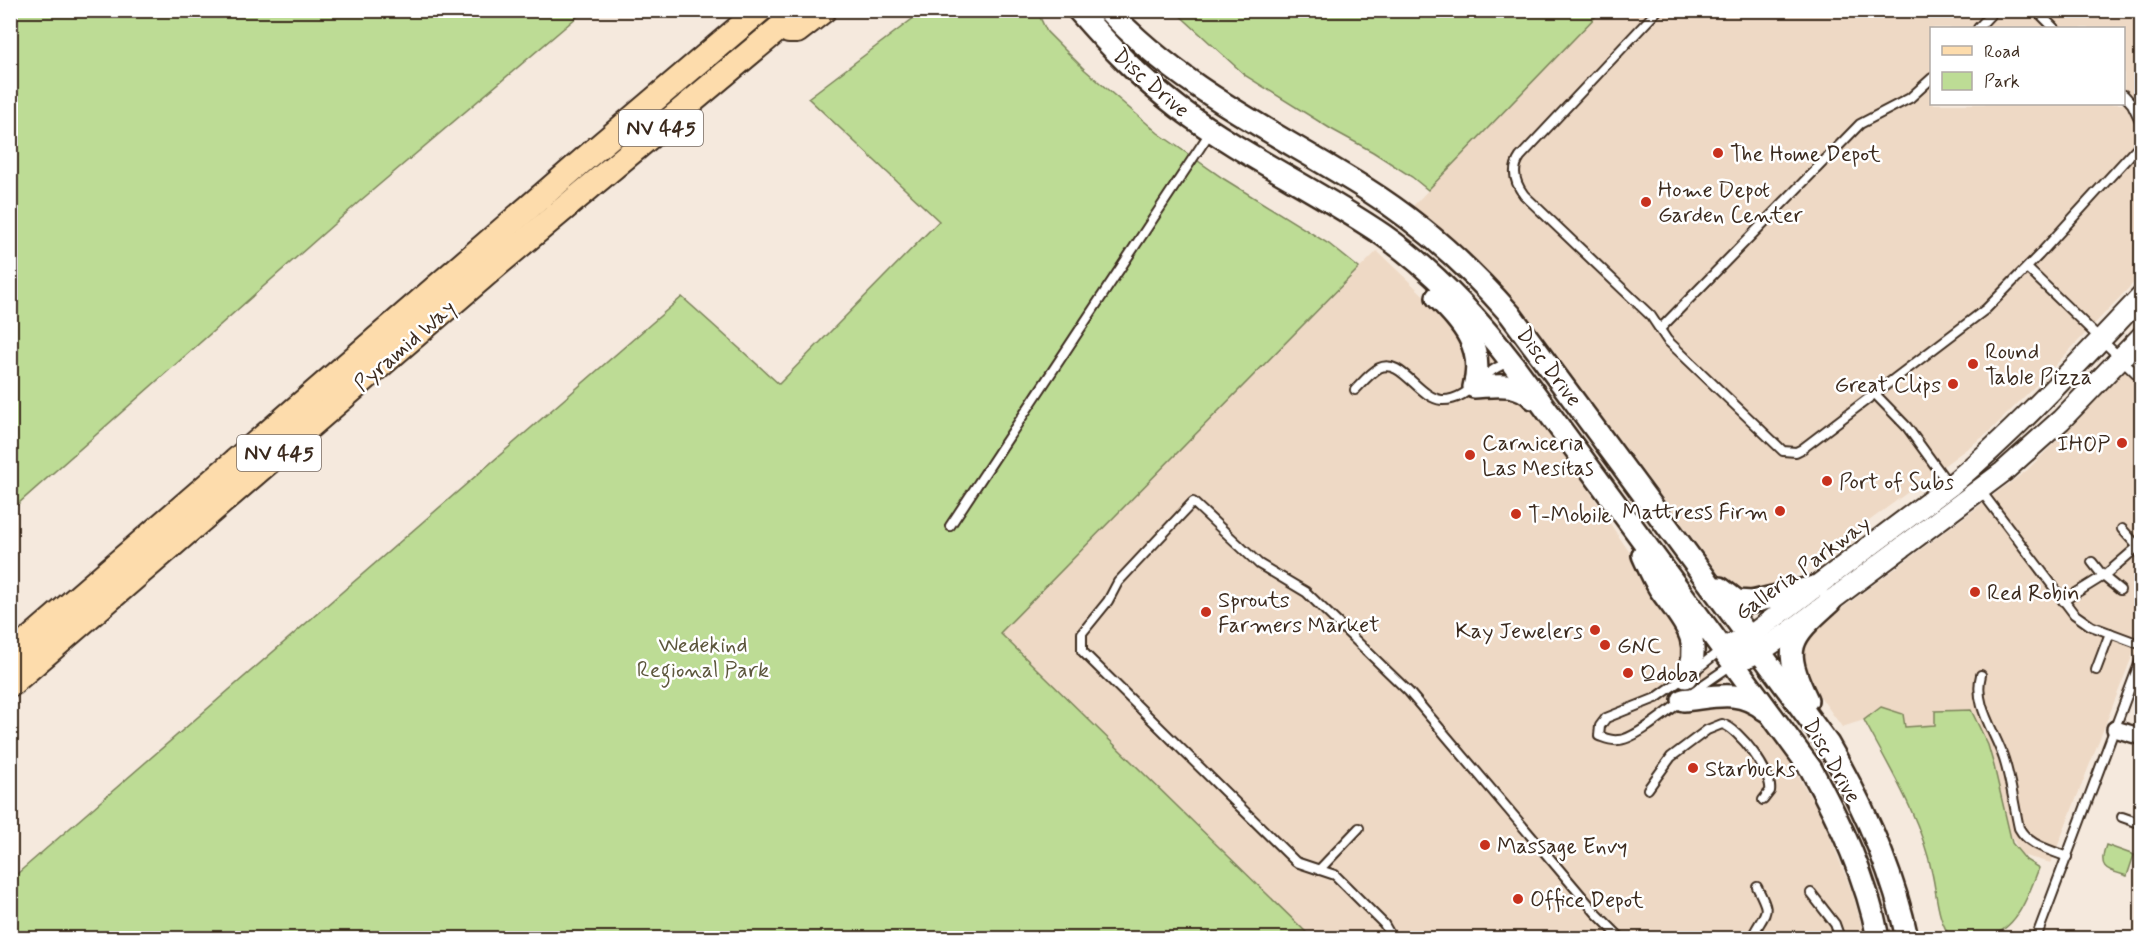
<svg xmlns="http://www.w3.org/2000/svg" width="2152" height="949" viewBox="0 0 2152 949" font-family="Mynerve,sans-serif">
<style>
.built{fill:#eed9c5;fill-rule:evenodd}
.green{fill:#bddc95;stroke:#7c835a;stroke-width:1.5}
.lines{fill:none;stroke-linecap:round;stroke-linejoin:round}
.service-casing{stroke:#3b2a1e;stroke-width:12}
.minor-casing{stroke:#3b2a1e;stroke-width:20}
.tertiary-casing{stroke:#3b2a1e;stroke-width:24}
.secondary-casing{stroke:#3b2a1e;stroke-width:26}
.primary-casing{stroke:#3b2a1e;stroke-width:28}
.service{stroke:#fff;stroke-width:8}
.minor{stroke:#fff;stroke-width:15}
.tertiary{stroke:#fff;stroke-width:20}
.secondary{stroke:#fff;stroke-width:21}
.primary{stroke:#fddcac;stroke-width:24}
.poi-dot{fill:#c8321e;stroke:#fff;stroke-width:2}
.labels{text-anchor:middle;stroke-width:5;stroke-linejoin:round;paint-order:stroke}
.shield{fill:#fff;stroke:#766a62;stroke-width:1.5}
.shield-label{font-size:21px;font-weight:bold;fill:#3b2a1e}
.street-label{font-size:22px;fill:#3b2a1e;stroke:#fff}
.poi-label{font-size:22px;fill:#3b2a1e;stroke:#fff;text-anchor:start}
.park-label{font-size:22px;fill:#5c563c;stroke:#fff}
</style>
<rect width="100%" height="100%" fill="#f5e9dd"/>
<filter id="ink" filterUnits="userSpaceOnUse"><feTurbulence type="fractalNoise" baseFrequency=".0167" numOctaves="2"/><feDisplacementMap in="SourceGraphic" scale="12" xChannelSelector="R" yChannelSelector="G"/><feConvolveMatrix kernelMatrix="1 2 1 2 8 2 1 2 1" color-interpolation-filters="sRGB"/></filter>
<g filter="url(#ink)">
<g class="built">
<path d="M2139,10l2,2v263l-96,101 -57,57 -211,156 -27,8 -20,-8 -206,-278 -53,-56 -58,-49 188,-195zM1932,28h192v76h-192z"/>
<polygon points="1377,251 1436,307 1486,350 1584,482 1615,531 1683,630 1736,701 1750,706 1763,722 1786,755 1823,819 1852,892 1865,938 1312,938 1000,633"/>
<polygon points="2141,353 2141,657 2133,654 2051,863 2021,855 2008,830 1994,766 1935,711 1935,725 1905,727 1881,707 1864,720 1842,727 1809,681 1797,648 1805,636 2026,471 2073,425"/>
</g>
<g class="green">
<polygon points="11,10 584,10 584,11 360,201 11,510"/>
<polygon points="923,11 1037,11 1047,32 1085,70 1158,133 1224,179 1329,244 1359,268 1000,633 1312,938 11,938 10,880 682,297 779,384 939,221 808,98"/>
<polygon points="1175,11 1601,11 1428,190 1412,177 1373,152 1331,129 1246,76"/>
<path d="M1881,707l22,7 2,13 30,-2v-14l36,-1 17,35 6,21 18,77 14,17 13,8c-11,28 -21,61 -53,70 -10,3 -23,0 -34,0 -15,-16 -15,-44 -20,-65 -11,-55 -42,-104 -68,-153z"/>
<path d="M2106,845l28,10 -7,21c-20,-6 -30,-7 -21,-31z"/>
</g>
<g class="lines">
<g class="service-casing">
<g id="service">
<path d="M1658,10l-138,147c-9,13 -5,26 4,38l127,121 16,24 116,111 13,1 6,-3 184,-140 53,-54 103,-113"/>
<polyline points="2036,10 2054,28"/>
<polyline points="1978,28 1995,10"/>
<polyline points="2124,95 2132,104 2142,125"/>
<polyline points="2027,268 2142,379"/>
<polyline points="1660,329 1860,124 1910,98 1932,78"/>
<path d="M1355,390c7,-7 15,-17 24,-22 22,-11 39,30 63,32 29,1 41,-33 68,-37"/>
<polyline points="1875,394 1907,427 1950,486"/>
<polyline points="1981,491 2074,614 2091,626 2142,645"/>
<polyline points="950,526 1211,131"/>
<polyline points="2122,529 2140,549"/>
<polyline points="2092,562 2103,576 2120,590"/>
<polyline points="2063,601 2105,575 2142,543"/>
<polyline points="2096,670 2110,633"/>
<polyline points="1694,671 1722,649"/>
<path d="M1981,675c-8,30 14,56 23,84 7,22 10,46 15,69 10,18 30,21 48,29"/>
<polyline points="1691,693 1733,664"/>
<path d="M1682,701c-14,10 -48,39 -64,39 -7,1 -13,-2 -19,-4l1,-10 6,-8 50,-20 28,-20"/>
<path d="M1648,789l23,-32 36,-27 15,-6c17,4 51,50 48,67l-7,9"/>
<polyline points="2122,817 2142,824"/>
<polyline points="1319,870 1359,828"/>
<polyline points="1811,893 1835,924 1840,938"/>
<polyline points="1392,938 1384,924 1335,875 1296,862 1082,651 1082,633 1108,601 1118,582 1193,502 1259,564 1306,592 1409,692 1596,913 1621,938"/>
<path d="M1754,938v-5c13,-24 17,-19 3,-46"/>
<polyline points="2036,938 2142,656"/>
</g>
</g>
<g class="minor-casing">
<polyline id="minor" points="2115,729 2142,737"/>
</g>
<g class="tertiary-casing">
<g id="tertiary">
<path d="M1723,648l27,-12 200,-150c69,-58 130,-125 192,-190"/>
<polyline points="1735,663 1761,651 1789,632 2003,472 2061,420 2142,336"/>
</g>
</g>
<g class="secondary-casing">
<g id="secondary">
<path d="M1078,10c33,38 61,67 101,98 64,48 138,82 204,127 50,35 92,80 129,128l299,406c29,53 56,110 67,169"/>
<path d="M1108,10c73,79 169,123 258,179 54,34 102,77 144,125l318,430c35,61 65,126 79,194"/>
<path d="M1437,297c26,27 48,50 37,90 21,-1 43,-6 59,11"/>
<path d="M1643,555c5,11 10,23 17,34 20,29 46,51 26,88"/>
<polyline points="1720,588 1737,601 1752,602 1818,586"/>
<path d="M1683,700c31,-3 56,-12 82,10"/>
<path d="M1807,700c-25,-52 -19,-61 23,-98"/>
</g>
</g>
<g class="primary-casing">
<g id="primary">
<polyline points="789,31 797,31 824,10"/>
<polyline points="10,656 595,150 760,10"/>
<polyline points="10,685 499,263 801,10"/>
</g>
</g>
<use href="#service" class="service"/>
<use href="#minor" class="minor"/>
<use href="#tertiary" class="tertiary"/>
<use href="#secondary" class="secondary"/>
<use href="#primary" class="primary"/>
</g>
</g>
<g class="poi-dot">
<circle cx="1718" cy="153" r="6"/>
<circle cx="1646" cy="202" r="6"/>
<circle cx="1973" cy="364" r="6"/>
<circle cx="1953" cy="384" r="6"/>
<circle cx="2122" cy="443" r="6"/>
<circle cx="1470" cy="455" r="6"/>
<circle cx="1827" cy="481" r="6"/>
<circle cx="1780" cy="511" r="6"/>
<circle cx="1516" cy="514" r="6"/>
<circle cx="1975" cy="592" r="6"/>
<circle cx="1206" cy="612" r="6"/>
<circle cx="1595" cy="630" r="6"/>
<circle cx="1605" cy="645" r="6"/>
<circle cx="1628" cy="673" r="6"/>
<circle cx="1693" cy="768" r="6"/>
<circle cx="1485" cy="845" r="6"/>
<circle cx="1518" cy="899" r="6"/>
</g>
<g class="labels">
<g class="shield">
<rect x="619" y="110" width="84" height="36" rx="4.5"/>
<rect x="237" y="435" width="84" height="36" rx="4.5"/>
</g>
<g class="shield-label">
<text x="661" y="135">NV 445</text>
<text x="279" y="460">NV 445</text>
</g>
<g class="street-label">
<text transform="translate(1152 82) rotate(41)" y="8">Disc Drive</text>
<text transform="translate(404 345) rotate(-41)" y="8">Pyramid Way</text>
<text transform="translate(1550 366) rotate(53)" y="8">Disc Drive</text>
<text transform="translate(1802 567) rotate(-36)" y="8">Galleria Parkway</text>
<text transform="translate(1833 760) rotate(60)" y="8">Disc Drive</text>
</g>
<g class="poi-label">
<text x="1730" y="161">The Home Depot</text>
<text x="1658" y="197">Home Depot<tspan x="1658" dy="25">Garden Center</tspan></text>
<text x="1985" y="359">Round<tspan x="1985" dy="25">Table Pizza</tspan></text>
<text x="1941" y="392" text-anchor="end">Great Clips</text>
<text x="1482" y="450">Carniceria<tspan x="1482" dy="25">Las Mesitas</tspan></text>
<text x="2110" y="451" text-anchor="end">IHOP</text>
<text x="1839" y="489">Port of Subs</text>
<text x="1768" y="519" text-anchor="end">Mattress Firm</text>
<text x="1528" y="522">T-Mobile</text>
<text x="1987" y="600">Red Robin</text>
<text x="1218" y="607">Sprouts<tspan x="1218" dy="25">Farmers Market</tspan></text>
<text x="1583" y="638" text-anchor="end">Kay Jewelers</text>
<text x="1617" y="653">GNC</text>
<text x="1640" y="681">Qdoba</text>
<text x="1705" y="776">Starbucks</text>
<text x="1497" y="853">Massage Envy</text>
<text x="1530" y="907">Office Depot</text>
</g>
<g class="park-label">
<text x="703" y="652">Wedekind<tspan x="703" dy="25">Regional Park</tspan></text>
</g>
</g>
<rect width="2152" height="949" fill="none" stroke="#fff" stroke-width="36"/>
<rect x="18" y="18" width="2116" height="913" fill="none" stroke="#3b2a1e" stroke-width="2" filter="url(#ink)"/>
<rect x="1930" y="27" width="195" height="78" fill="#ffffff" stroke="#b1aaa5" stroke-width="1.5"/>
<rect x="1942" y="46" width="30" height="9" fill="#fddcac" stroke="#b1aaa5" stroke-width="1.5"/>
<text x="1984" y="57" font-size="18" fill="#3b2a1e">Road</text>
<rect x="1942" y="72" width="30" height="18" fill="#bddc95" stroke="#b1aaa5" stroke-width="1.5"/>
<text x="1984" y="87" font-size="18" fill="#3b2a1e">Park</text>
</svg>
